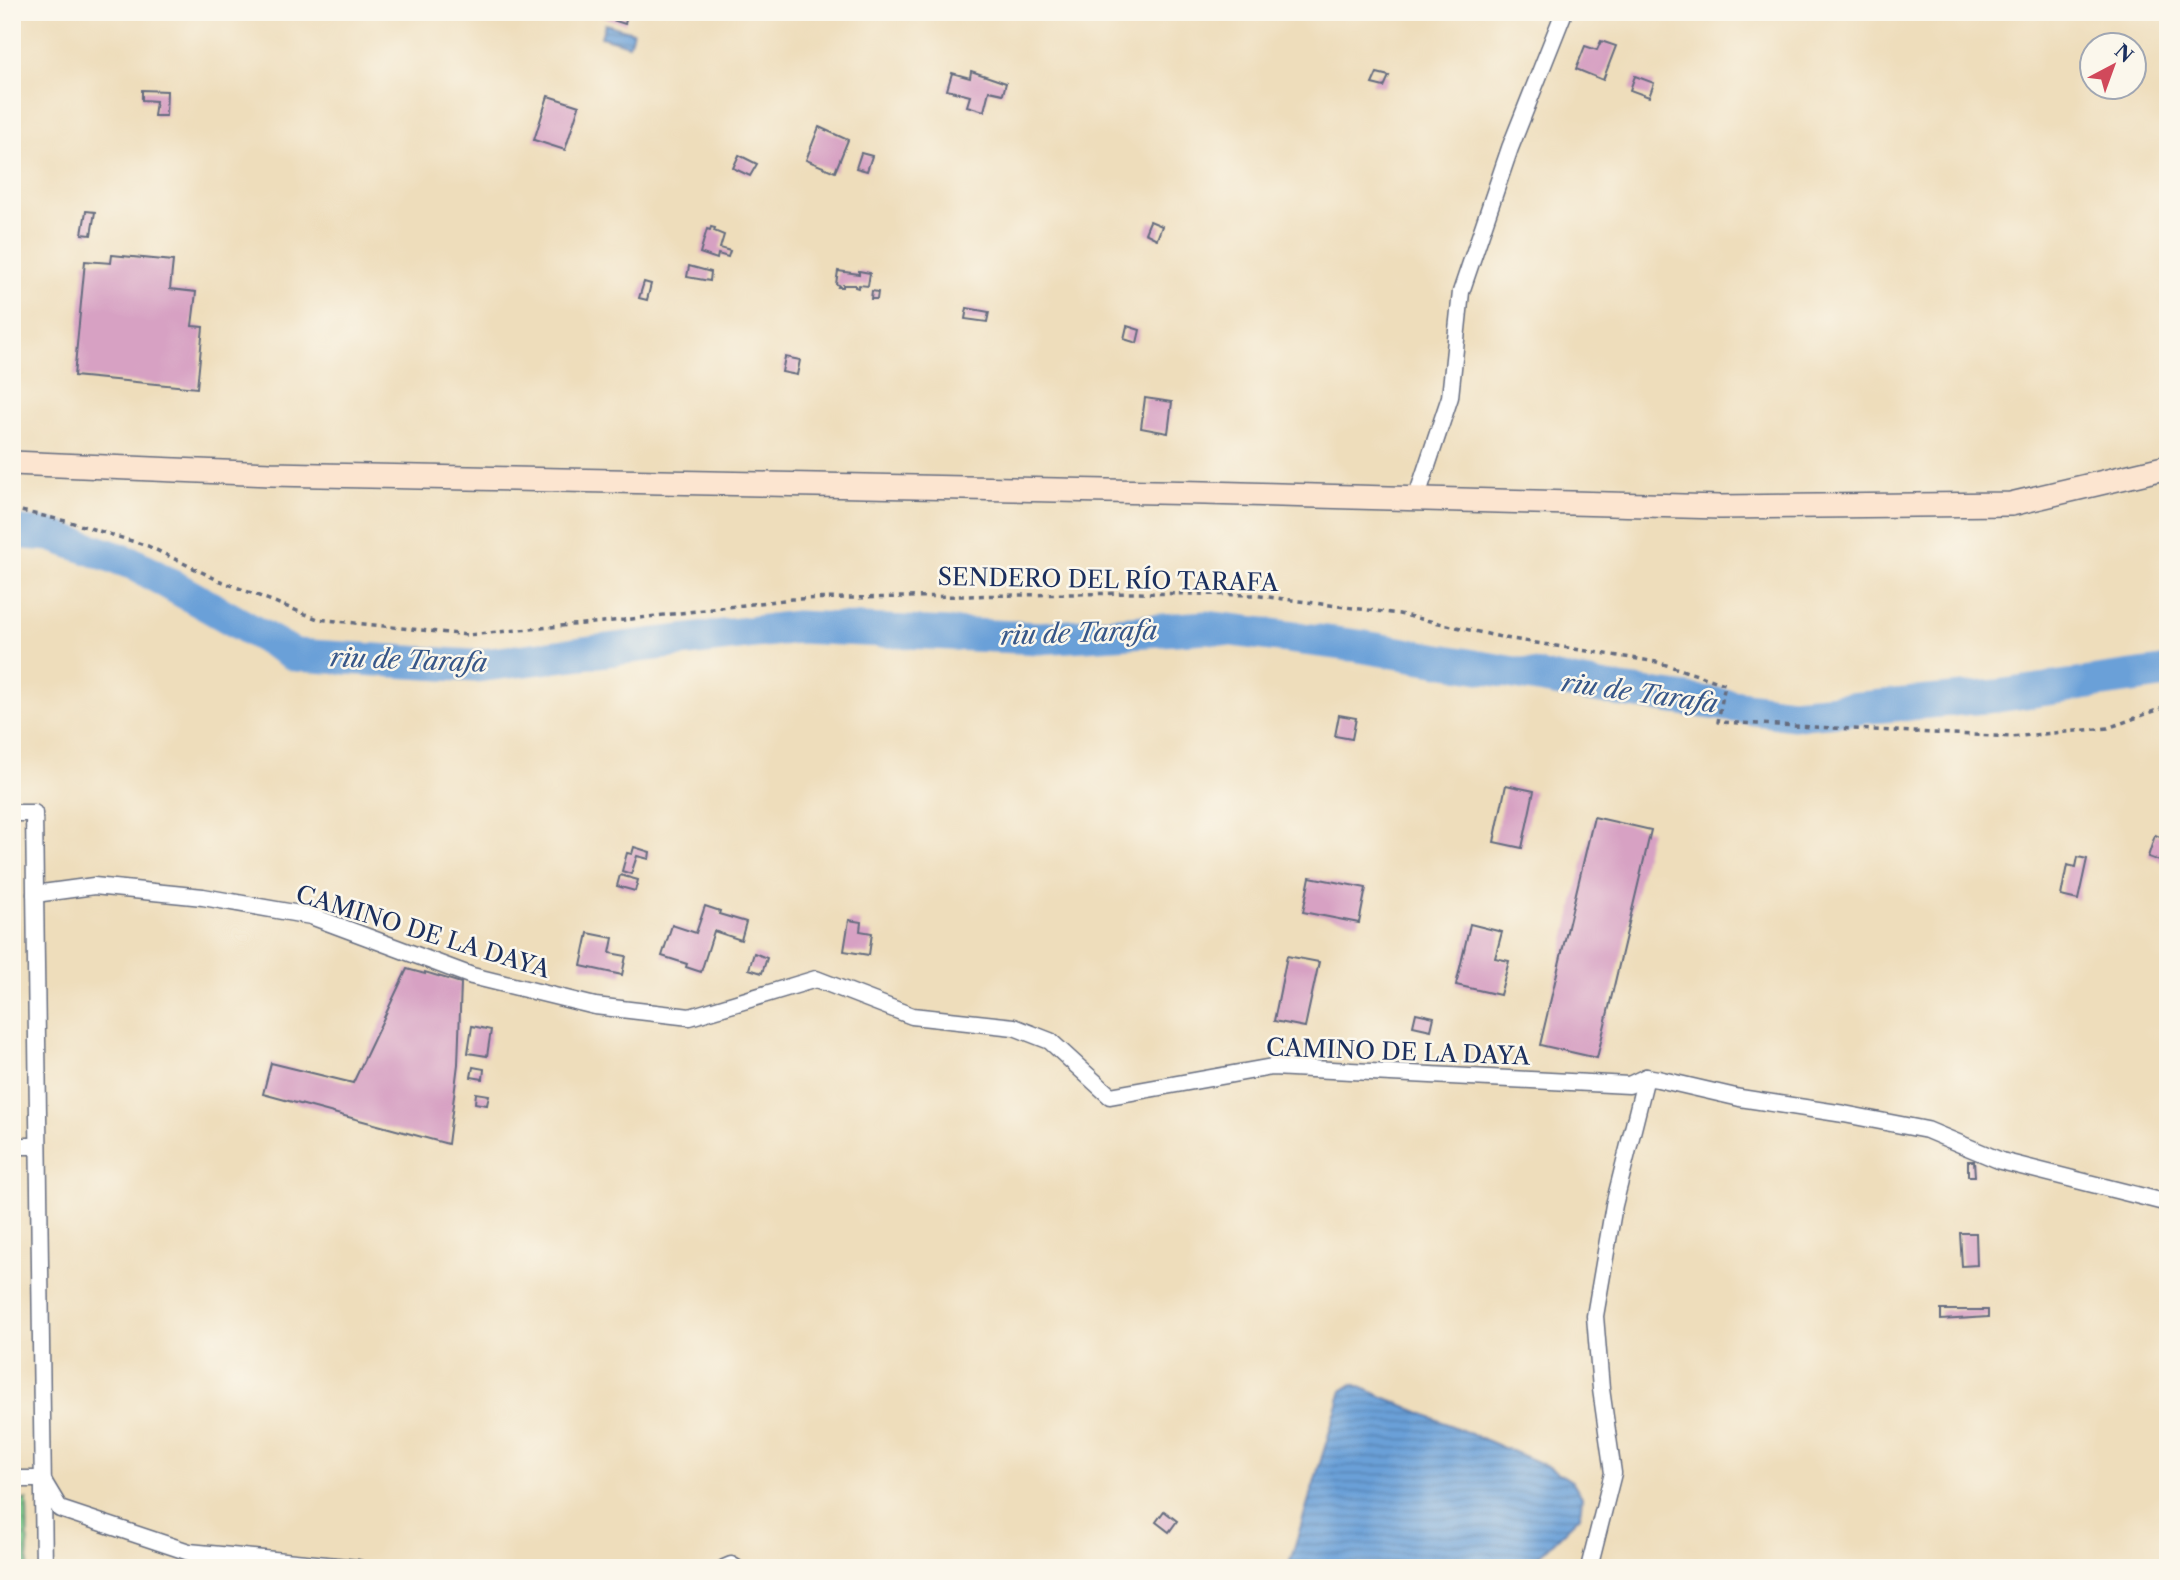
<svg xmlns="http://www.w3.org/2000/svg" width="2180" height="1580" viewBox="0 0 2180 1580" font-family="'Libre Caslon Text',serif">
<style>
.park{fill:url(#park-dots);stroke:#507f76;stroke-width:2}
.water{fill:url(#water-rules);stroke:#42689b;stroke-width:2}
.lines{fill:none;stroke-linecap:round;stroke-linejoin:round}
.river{stroke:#6aa0d8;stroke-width:33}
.building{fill:#d7a1c3}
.minor-casing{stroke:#656c7f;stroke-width:19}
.secondary-casing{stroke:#656c7f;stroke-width:26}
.path{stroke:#656c7f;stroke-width:3.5;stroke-dasharray:5 5;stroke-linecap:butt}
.minor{stroke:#fff;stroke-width:16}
.secondary{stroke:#fce5d0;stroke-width:23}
.labels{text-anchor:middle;stroke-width:5;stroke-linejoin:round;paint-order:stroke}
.street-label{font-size:24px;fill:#1b2f5e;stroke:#fbf7ec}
.water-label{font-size:26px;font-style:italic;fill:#375789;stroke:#fbf7ec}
</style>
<defs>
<pattern id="park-dots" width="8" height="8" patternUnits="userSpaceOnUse" patternTransform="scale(1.75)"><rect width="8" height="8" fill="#84cf8d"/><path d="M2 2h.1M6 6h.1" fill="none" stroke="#71b27c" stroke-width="1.8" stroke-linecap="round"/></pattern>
<pattern id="water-rules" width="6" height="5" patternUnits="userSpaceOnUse" patternTransform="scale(1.75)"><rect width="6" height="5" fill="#6aa0d8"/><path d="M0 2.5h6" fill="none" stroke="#5683b2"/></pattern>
</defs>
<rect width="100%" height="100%" fill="#fbf7ec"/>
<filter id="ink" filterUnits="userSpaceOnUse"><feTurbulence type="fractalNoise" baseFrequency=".0143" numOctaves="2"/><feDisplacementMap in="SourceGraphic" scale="14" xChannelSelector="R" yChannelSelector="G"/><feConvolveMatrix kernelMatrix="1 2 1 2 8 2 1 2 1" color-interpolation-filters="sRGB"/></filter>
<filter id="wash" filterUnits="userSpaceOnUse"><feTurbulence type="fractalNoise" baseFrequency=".00686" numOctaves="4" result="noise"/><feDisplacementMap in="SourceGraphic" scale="28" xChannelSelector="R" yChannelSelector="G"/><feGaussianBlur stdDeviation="1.57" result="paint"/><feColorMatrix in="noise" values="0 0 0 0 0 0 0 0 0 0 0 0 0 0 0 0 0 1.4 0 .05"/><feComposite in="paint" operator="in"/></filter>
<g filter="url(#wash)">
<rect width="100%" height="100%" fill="#edb"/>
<polygon class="park" points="27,1500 28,1568 12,1568 12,1501"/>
<g class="water">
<polygon points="605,24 633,32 629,45 601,37"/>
<polygon points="1353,1384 1549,1467 1573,1482 1582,1497 1580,1516 1527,1568 1288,1568 1342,1391"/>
</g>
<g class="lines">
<polyline class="river" points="12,532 50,535 134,564 295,655 475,666 797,627 1039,638 1207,627 1359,646 1607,689 1792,714 1997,696 2168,672"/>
</g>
<g id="blocks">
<g class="building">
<polygon points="588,12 628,12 625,24"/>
<polygon points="1601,41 1616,46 1603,80 1576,69 1585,46 1597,50"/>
<polygon points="971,71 1006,83 1003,94 989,91 984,111 967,106 970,96 947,90 952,73 970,78"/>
<polygon points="1377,73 1389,76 1384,87 1372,84"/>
<polygon points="1635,76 1654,83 1649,97 1630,90"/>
<polygon points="142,90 167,91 166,116 154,116 156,101 142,100"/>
<polygon points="548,96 579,106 565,150 534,140"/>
<polygon points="819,127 848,140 835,172 806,160"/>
<polygon points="861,153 872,156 867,171 856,168"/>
<polygon points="739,155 757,164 750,176 733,168"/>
<polygon points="86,211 95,212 91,235 82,234"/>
<polygon points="1150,221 1162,226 1157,239 1145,233"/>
<polygon points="711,227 715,228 714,231 724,235 720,248 730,251 728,257 718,254 717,259 700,253 707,229 710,230"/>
<polygon points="112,255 173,261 170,289 196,292 192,326 203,327 197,388 74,376 85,261 111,263"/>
<polygon points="689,266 711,272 710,281 687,277"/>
<polygon points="838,271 859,274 859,271 870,273 868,286 859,285 858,288 855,287 855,285 843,285 843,287 838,287 839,285 836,284"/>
<polygon points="644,282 651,284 647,300 639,298"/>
<polygon points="872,291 878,292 877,299 871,299"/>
<polygon points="967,308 989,312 987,322 965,319"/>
<polygon points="1127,326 1140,330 1137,343 1124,339"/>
<polygon points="785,357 800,360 797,375 782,372"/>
<polygon points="1145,398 1172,402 1168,433 1141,428"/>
<polygon points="1339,715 1356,718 1352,739 1335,736"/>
<polygon points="1506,785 1534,791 1522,848 1494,842"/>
<polygon points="1594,817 1651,830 1597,1058 1540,1045"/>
<polygon points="2155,835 2168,840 2168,864 2148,857"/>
<polygon points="634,847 650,852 649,859 637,856 631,874 622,871 627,853 632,854"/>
<polygon points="2078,857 2087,859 2078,900 2061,896 2067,865 2076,867"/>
<polygon points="620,875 638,880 635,891 617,886"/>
<polygon points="1310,877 1366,888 1359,923 1303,912"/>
<polygon points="705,906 720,911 719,914 746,922 741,940 714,931 701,972 686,967 687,964 662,956 672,925 696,933"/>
<polygon points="849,920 861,922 860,931 872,933 869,955 844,951"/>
<polygon points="1470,924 1502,932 1495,958 1509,961 1500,995 1456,985"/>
<polygon points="588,933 613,938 610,953 626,956 622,975 581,966"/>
<polygon points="754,953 767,958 762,973 749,969"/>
<polygon points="1287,956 1319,962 1305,1027 1274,1021"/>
<polygon points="407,969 425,974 425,972 461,983 458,1064 448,1144 263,1094 271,1063 353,1083"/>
<polygon points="1416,1013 1434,1017 1431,1030 1413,1026"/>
<polygon points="472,1026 491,1030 487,1056 468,1053"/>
<polygon points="473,1067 484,1069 483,1079 471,1077"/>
<polygon points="476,1093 489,1095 487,1105 475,1103"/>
<polygon points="1968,1161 1974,1161 1975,1176 1968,1176"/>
<polygon points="1960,1233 1976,1233 1977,1265 1962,1266"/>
<polygon points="1941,1310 1988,1310 1988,1317 1941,1320"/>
<polygon points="1164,1511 1177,1521 1169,1532 1156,1522"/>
</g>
</g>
</g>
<g filter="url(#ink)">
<use href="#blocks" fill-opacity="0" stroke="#656c7f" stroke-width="2"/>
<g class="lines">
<g class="minor-casing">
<g id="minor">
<polyline points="1416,499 1450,397 1461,292 1510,148 1564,12"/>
<polyline points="12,813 34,813 44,1568"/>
<polyline points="35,894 94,886 203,897 311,916 472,976 595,1006 690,1017 816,979 912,1016 1014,1027 1050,1041 1110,1096 1272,1067 1629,1085 1646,1077 1658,1079 1740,1098 1844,1114 1927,1130 2001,1161 2168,1203"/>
<polyline points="12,1146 38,1146"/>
<polyline points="12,1479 42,1479 60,1509 189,1552 358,1568"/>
<polyline points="724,1568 731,1565 736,1568"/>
<polyline points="1589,1568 1613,1473 1601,1389 1595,1316 1614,1205 1646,1077"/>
</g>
</g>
<g class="secondary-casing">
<polyline id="secondary" points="12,463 271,474 1205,493 1720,507 2011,504 2168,467"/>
</g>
<polyline class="path" points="12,509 70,522 148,546 218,580 318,619 467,635 624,620 792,599 1132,593 1253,595 1399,614 1505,638 1657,662 1725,684 1718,722 2011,737 2108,728 2168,706"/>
<use href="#minor" class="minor"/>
<use href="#secondary" class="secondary"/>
</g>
</g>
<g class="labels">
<g class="street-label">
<text transform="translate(1108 580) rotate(1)" y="8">SENDERO DEL RÍO TARAFA</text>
<text transform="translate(423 932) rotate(17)" y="8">CAMINO DE LA DAYA</text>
<text transform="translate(1398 1052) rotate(2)" y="8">CAMINO DE LA DAYA</text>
</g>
<g class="water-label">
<text transform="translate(1079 633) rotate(-2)" y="9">riu de Tarafa</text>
<text transform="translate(409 660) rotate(2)" y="9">riu de Tarafa</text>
<text transform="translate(1640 693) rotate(8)" y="9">riu de Tarafa</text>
</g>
</g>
<rect width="2180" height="1580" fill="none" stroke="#fbf7ec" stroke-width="42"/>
<g transform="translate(2113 66) rotate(41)"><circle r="33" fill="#fbf7ec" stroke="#a1a7b3" stroke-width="2"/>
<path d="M0-5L12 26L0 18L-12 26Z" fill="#d1495b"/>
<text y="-10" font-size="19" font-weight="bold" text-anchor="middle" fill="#1b2f5e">N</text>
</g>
</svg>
